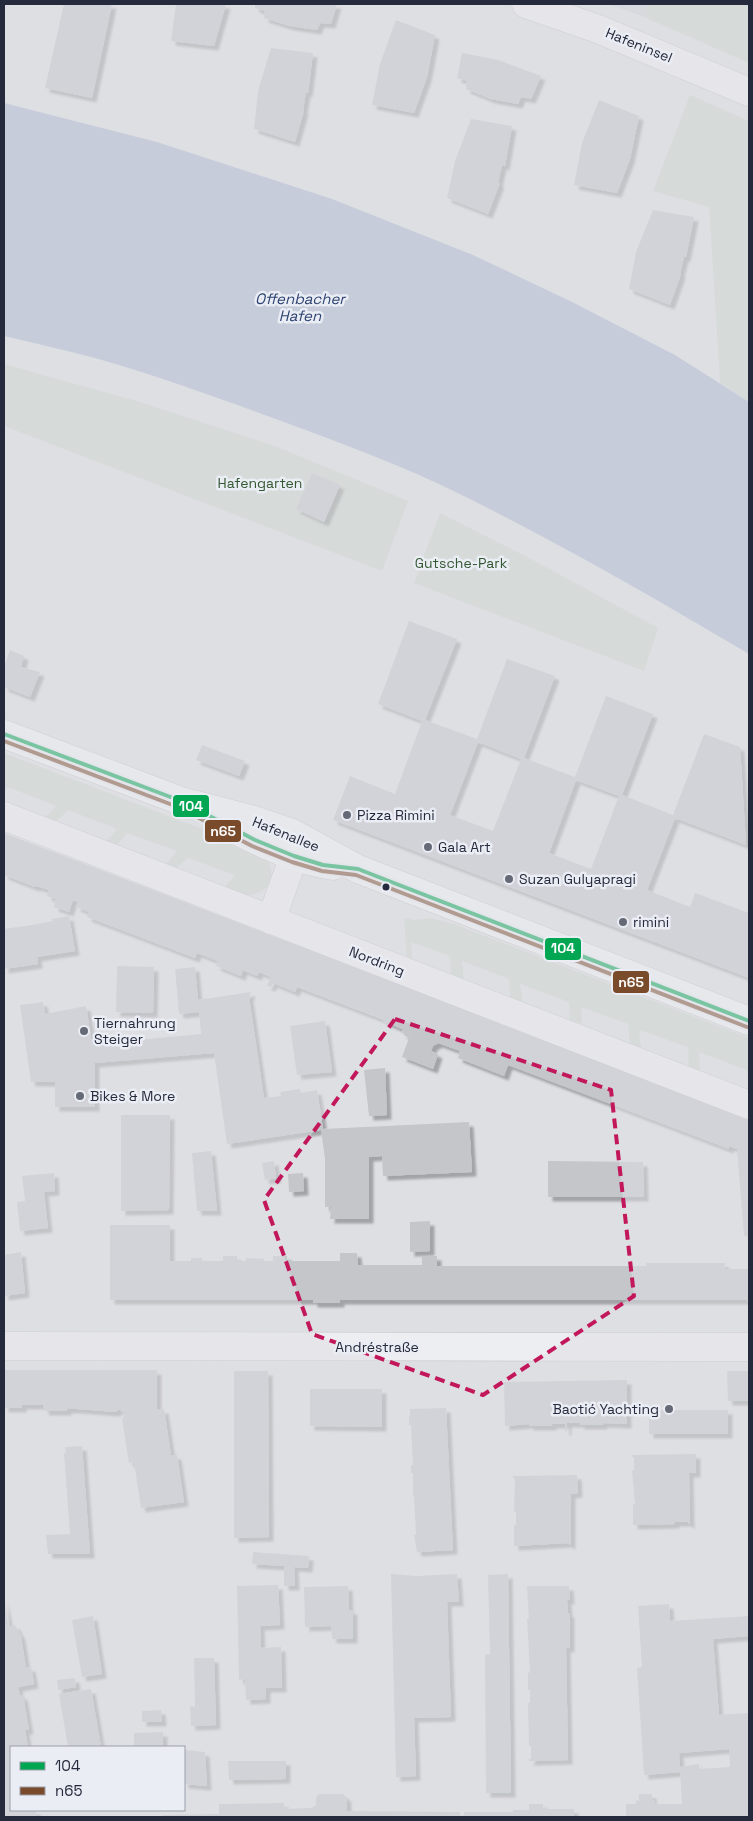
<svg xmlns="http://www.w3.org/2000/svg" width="753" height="1821" viewBox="0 0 753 1821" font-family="'Space Grotesk',sans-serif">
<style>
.built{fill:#cfd2da}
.green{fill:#ccd7ce}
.water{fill:#aab7d0}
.building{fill:#c4c6ca;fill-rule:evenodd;filter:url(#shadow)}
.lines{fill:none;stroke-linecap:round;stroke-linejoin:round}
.minor-casing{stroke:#bcbdc1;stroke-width:29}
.major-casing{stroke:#babcc1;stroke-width:29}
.minor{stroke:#edeef1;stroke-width:28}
.major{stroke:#f2f3f5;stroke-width:28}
.bus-1-casing{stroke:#eaedf4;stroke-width:8}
.bus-2-casing{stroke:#eaedf4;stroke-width:8}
.bus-1{stroke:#00a651;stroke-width:4}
.bus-2{stroke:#7a4b2a;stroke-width:4}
.marked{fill:none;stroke:#c2185b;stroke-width:4;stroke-dasharray:10 6;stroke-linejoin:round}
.poi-dot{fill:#666976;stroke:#eaedf4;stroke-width:2}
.bus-dot{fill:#252a3c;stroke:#eaedf4;stroke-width:2}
.labels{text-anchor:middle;stroke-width:5;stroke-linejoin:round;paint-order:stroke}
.street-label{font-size:14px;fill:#252a3c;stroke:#eaedf4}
.park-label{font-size:14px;fill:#345832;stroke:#eaedf4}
.poi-label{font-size:14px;fill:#252a3c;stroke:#eaedf4;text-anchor:start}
.water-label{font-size:15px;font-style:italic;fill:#2e4371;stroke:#eaedf4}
.line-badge{stroke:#eaedf4;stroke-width:2}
.badge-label{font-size:14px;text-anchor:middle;font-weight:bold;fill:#fff}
</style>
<defs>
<filter id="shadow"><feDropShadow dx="4.5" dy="4.5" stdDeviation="1" flood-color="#0004"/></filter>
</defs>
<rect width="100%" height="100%" fill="#dedfe3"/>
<polygon class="built" points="609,4 648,4 644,17"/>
<g class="green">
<polygon points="648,4 749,4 749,63 644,17"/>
<polygon points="690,95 749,121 749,402 720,383 709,207 653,191"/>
<polygon points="4,364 140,402 275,446 408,501 382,571 4,426"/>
<polygon points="440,513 533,560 658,628 644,671 414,583"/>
<path d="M4,753l248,95c5,3 10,6 14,10 7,7 7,22 0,30 -5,4 -12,6 -19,8l-23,-8 11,-13 -47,-17 -13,11 -10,-4 12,-14 -50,-18 -10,12 -11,-4 11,-12 -49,-19 -12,12 -11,-4 11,-12 -48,-19 -4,4z"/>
<polygon points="404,918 414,920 431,918 457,925 749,1038 749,1087 747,1070 699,1052 700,1071 689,1066 688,1047 639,1030 641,1049 630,1044 628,1024 581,1007 582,1024 570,1020 569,1002 520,984 523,1002 510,998 509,979 462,961 464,979 451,974 450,956 411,942 412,960 407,959"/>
</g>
<path class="water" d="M4,103l153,39 175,57 141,56 99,47 103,53 74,47v252c-101,-60 -202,-118 -308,-169 -58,-27 -119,-49 -179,-71 -55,-20 -110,-40 -167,-56 -30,-8 -61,-15 -91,-22z"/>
<g class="building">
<polygon points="64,4 112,4 92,98 45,88"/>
<polygon points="176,4 226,4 214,46 171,41"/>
<polygon points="255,4 337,4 331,24 320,23 317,30 290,26 264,18 265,11 255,8"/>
<polygon points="396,20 435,35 427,77 414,113 372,105 380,64"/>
<polygon points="271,48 313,53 308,93 306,92 303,110 304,110 295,142 254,129 258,91"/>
<polygon points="462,53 498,60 541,76 531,99 521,97 518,104 491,99 466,89 467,81 457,78"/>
<polygon points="599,100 639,116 630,159 617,193 574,185 582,143"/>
<polygon points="471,119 512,126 505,166 502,165 498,183 500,183 488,214 447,198 455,161"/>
<polygon points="653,210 694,217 686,257 684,257 680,273 681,274 670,305 629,289 636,252"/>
<polygon points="312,473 340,485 324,522 296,509"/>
<path d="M409,621l48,18 -32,81 52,19 30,-80 48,17 -31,82 51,19 31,-81 47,18 -31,81 51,20 31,-81 36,13 6,98 -71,-27 -28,72 43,17 5,-14 54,20v65l-416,-158 17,-44 45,18 27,-73 -44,-17zM478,742l43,17 -28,72 -43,-16zM576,780l43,16 -28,73 -42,-16z"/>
<polygon points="10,650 24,656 21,667 40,672 30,697 4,687 4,667"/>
<polygon points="202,745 245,761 239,776 196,760"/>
<polygon points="4,833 749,1118 749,1236 744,1236 737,1149 729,1146 729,1149 508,1065 504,1076 458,1058 460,1051 438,1043 433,1046 431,1051 438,1054 433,1069 402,1057 409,1038 404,1035 402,1029 383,1021 384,1020 297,987 295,992 273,983 271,987 267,986 271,977 259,972 257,976 243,970 241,976 216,966 218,961 197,953 195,958 87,917 89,912 76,907 78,902 73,900 69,912 54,907 56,899 47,896 49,890 36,886 35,887 4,875"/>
<polygon points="69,916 75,951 37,957 38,964 4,969 4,929 32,925 53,921 52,919"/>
<polygon points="117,966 154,967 153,1013 116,1012"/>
<polygon points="195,967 198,1000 251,992 249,997 264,1098 281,1096 280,1092 300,1089 301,1093 317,1090 323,1129 469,1122 472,1172 383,1176 382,1156 369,1157 369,1219 330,1219 331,1207 325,1207 325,1159 321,1130 227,1144 214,1053 95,1063 95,1107 55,1107 55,1082 31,1082 20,1005 43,1002 45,1014 86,1006 92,1044 201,1034 199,1012 179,1014 175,969"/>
<polygon points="325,1021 332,1072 297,1075 290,1026"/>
<polygon points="385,1068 387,1115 369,1116 364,1070"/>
<polygon points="121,1115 170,1115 169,1210 121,1211"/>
<polygon points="211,1151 217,1211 197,1211 192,1153"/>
<polygon points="274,1161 276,1178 265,1180 262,1163"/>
<polygon points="548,1161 643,1162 644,1197 548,1197"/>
<polygon points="54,1173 55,1191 44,1192 48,1228 20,1231 17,1202 25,1201 22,1176"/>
<polygon points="303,1173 304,1191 289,1192 288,1174"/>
<polygon points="430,1221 430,1251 410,1252 410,1222"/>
<polygon points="110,1225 170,1225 170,1261 191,1261 191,1258 202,1258 202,1261 223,1261 223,1256 237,1256 237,1261 246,1261 246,1258 264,1259 264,1261 273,1261 273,1256 287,1256 287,1261 340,1261 340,1253 357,1253 358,1265 422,1265 422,1256 437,1256 437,1266 646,1266 646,1263 725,1263 724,1269 749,1269 749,1302 747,1302 747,1300 340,1300 340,1303 313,1303 313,1300 110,1300"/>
<polygon points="21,1252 25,1293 4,1296 4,1255"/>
<polygon points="4,1370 157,1370 157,1410 164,1409 171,1455 177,1455 184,1502 141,1508 134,1462 129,1463 122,1419 126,1414 118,1409 116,1412 77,1409 67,1409 67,1411 45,1411 43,1405 22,1405 22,1408 4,1408"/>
<polygon points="234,1371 268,1371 269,1537 234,1538"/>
<polygon points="727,1371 749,1371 749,1401 728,1401"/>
<polygon points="627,1380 627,1424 603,1423 603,1425 580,1425 580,1423 567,1423 567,1431 565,1431 565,1424 552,1424 552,1426 529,1426 529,1424 505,1426 504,1382"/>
<polygon points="310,1389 382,1389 382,1427 310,1426"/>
<polygon points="446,1408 453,1550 417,1552 414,1535 416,1535 414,1496 413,1496 413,1473 411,1473 411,1465 413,1465 411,1425 409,1425 409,1416 410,1416 410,1409"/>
<rect x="649" y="1410" width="79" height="24"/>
<polygon points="82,1446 90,1554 48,1554 46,1535 70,1534 64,1453 66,1453 65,1447"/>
<polygon points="696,1454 696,1473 689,1473 690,1524 688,1524 688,1522 675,1522 675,1524 633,1525 633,1504 635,1504 632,1470 634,1470 634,1457 632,1457 632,1455"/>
<polygon points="577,1475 578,1493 571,1494 571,1545 569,1545 569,1543 514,1546 514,1525 516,1525 516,1512 514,1512 515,1479 513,1478 513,1476"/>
<polygon points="253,1552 309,1556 308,1568 294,1567 295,1586 284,1586 284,1566 252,1564"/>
<polygon points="391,1574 417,1576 457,1574 459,1602 447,1602 451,1717 414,1718 416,1776 396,1777"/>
<polygon points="508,1574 511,1793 486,1793 485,1655 490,1654 488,1575"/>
<polygon points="278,1585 280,1625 260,1626 261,1648 281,1647 282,1688 266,1688 266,1699 246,1700 245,1679 239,1680 237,1586"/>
<polygon points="348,1586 349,1610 353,1610 353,1639 332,1639 331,1626 305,1627 304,1587"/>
<polygon points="527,1586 569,1586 570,1600 567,1600 568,1613 570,1613 570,1648 566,1648 568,1760 529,1761 529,1759 531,1759 531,1746 529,1746 528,1703 530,1703 530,1690 528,1690 528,1673 530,1672 527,1619 529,1619"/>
<polygon points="4,1599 9,1627 15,1625 21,1636 26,1668 31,1667 34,1684 18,1687 20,1696 23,1695 29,1730 25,1730 28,1747 11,1747 11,1810 36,1810 37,1817 4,1817"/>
<path d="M669,1604l1,17 79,-5v20l-36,3 6,76 30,-2v104h-123v-13h10v-4l3,1v-7h13v6l3,1v3h27l-2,-32 -36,3 -7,-107 5,-1 -4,-61zM729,1749l1,18 -31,2v-5l-19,3 -1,-14z"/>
<polygon points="93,1616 102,1674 82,1677 72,1620"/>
<polygon points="194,1658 214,1658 216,1725 191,1726 190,1706 195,1707"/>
<polygon points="75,1678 76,1687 58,1690 57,1680"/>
<polygon points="91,1689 101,1747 68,1747 59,1694"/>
<polygon points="161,1710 162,1722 142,1722 142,1711"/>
<polygon points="163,1732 163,1747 134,1747 134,1733"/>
<polygon points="184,1750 205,1752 207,1786 184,1784"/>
<polygon points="228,1761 286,1761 286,1779 229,1780"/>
<polygon points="319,1794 343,1794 347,1798 347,1811 460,1812 460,1817 163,1817 163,1815 219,1814 219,1804 284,1803 284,1809 312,1808 316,1805 316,1798"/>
<polygon points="529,1804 543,1804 543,1809 574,1809 574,1817 464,1817 464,1812 513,1812 513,1810 529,1810"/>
</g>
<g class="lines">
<g class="minor-casing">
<g id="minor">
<polyline points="526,4 598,29 749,92"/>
<polyline points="4,816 749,1105"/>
<polyline points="271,920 294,856"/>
<polyline points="4,1346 749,1347"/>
</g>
</g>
<g class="major-casing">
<g id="major">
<polyline points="4,734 181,801 254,820 292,833 358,869 749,1021"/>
<path d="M231,828c32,16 66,33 102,38"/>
</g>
</g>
<use href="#minor" class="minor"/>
<use href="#major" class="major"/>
<g class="bus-1-casing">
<polyline id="bus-1" points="4,734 181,801 255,840 294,856 323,865 358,869 749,1021"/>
</g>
<g class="bus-2-casing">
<polyline id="bus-2" points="4,741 178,807 252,846 292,862 322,871 356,875 747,1027"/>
</g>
<use href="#bus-1" class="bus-1"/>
<use href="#bus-2" class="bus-2"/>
</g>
<path d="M0 0H753V1821H0ZM395,1019l216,71 23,206 -151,99 -171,-61 -48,-134z" fill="#dedfe3" fill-opacity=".55" fill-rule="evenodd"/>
<path class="marked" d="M395,1019l216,71 23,206 -151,99 -171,-61 -48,-134z"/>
<g class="poi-dot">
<circle cx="347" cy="815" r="5"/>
<circle cx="428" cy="847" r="5"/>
<circle cx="509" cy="879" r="5"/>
<circle cx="623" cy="922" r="5"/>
<circle cx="84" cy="1031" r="5"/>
<circle cx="80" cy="1096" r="5"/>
<circle cx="669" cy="1409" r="5"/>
</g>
<circle class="bus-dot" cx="386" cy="887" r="4.5"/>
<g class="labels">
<g class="street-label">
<text transform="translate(639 45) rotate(22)" y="5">Hafeninsel</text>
<text transform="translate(286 834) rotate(22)" y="5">Hafenallee</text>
<text transform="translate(377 961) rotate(21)" y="5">Nordring</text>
<text x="377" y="1352">Andréstraße</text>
</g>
<g class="park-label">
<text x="260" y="488">Hafengarten</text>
<text x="461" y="568">Gutsche-Park</text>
</g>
<g class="poi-label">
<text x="357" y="820">Pizza Rimini</text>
<text x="438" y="852">Gala Art</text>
<text x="519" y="884">Suzan Gulyapragi</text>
<text x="633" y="927">rimini</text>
<text x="94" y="1028">Tiernahrung<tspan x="94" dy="16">Steiger</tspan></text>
<text x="90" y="1101">Bikes &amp; More</text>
<text x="659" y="1414" text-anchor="end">Baotić Yachting</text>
</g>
<g class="water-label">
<text x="300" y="304">Offenbacher<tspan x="300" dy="17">Hafen</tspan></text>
</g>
</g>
<g class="line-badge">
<rect x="172" y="794" width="38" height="24" rx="5" fill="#00a651"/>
<rect x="204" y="819" width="38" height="24" rx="5" fill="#7a4b2a"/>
<rect x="544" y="937" width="38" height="24" rx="5" fill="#00a651"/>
<rect x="612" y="970" width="38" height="24" rx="5" fill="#7a4b2a"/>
</g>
<g class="badge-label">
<text x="191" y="811">104</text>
<text x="223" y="836">n65</text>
<text x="563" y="953">104</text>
<text x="631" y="987">n65</text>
</g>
<rect width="753" height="1821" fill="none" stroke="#252a3c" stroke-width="10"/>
<rect x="10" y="1746" width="175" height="65" fill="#eaedf4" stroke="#9b9faa"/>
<rect x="20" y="1762" width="25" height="8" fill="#00a651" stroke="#9b9faa"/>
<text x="55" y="1771" font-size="15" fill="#252a3c">104</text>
<rect x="20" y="1787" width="25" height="8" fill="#7a4b2a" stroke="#9b9faa"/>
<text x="55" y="1796" font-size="15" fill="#252a3c">n65</text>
</svg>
